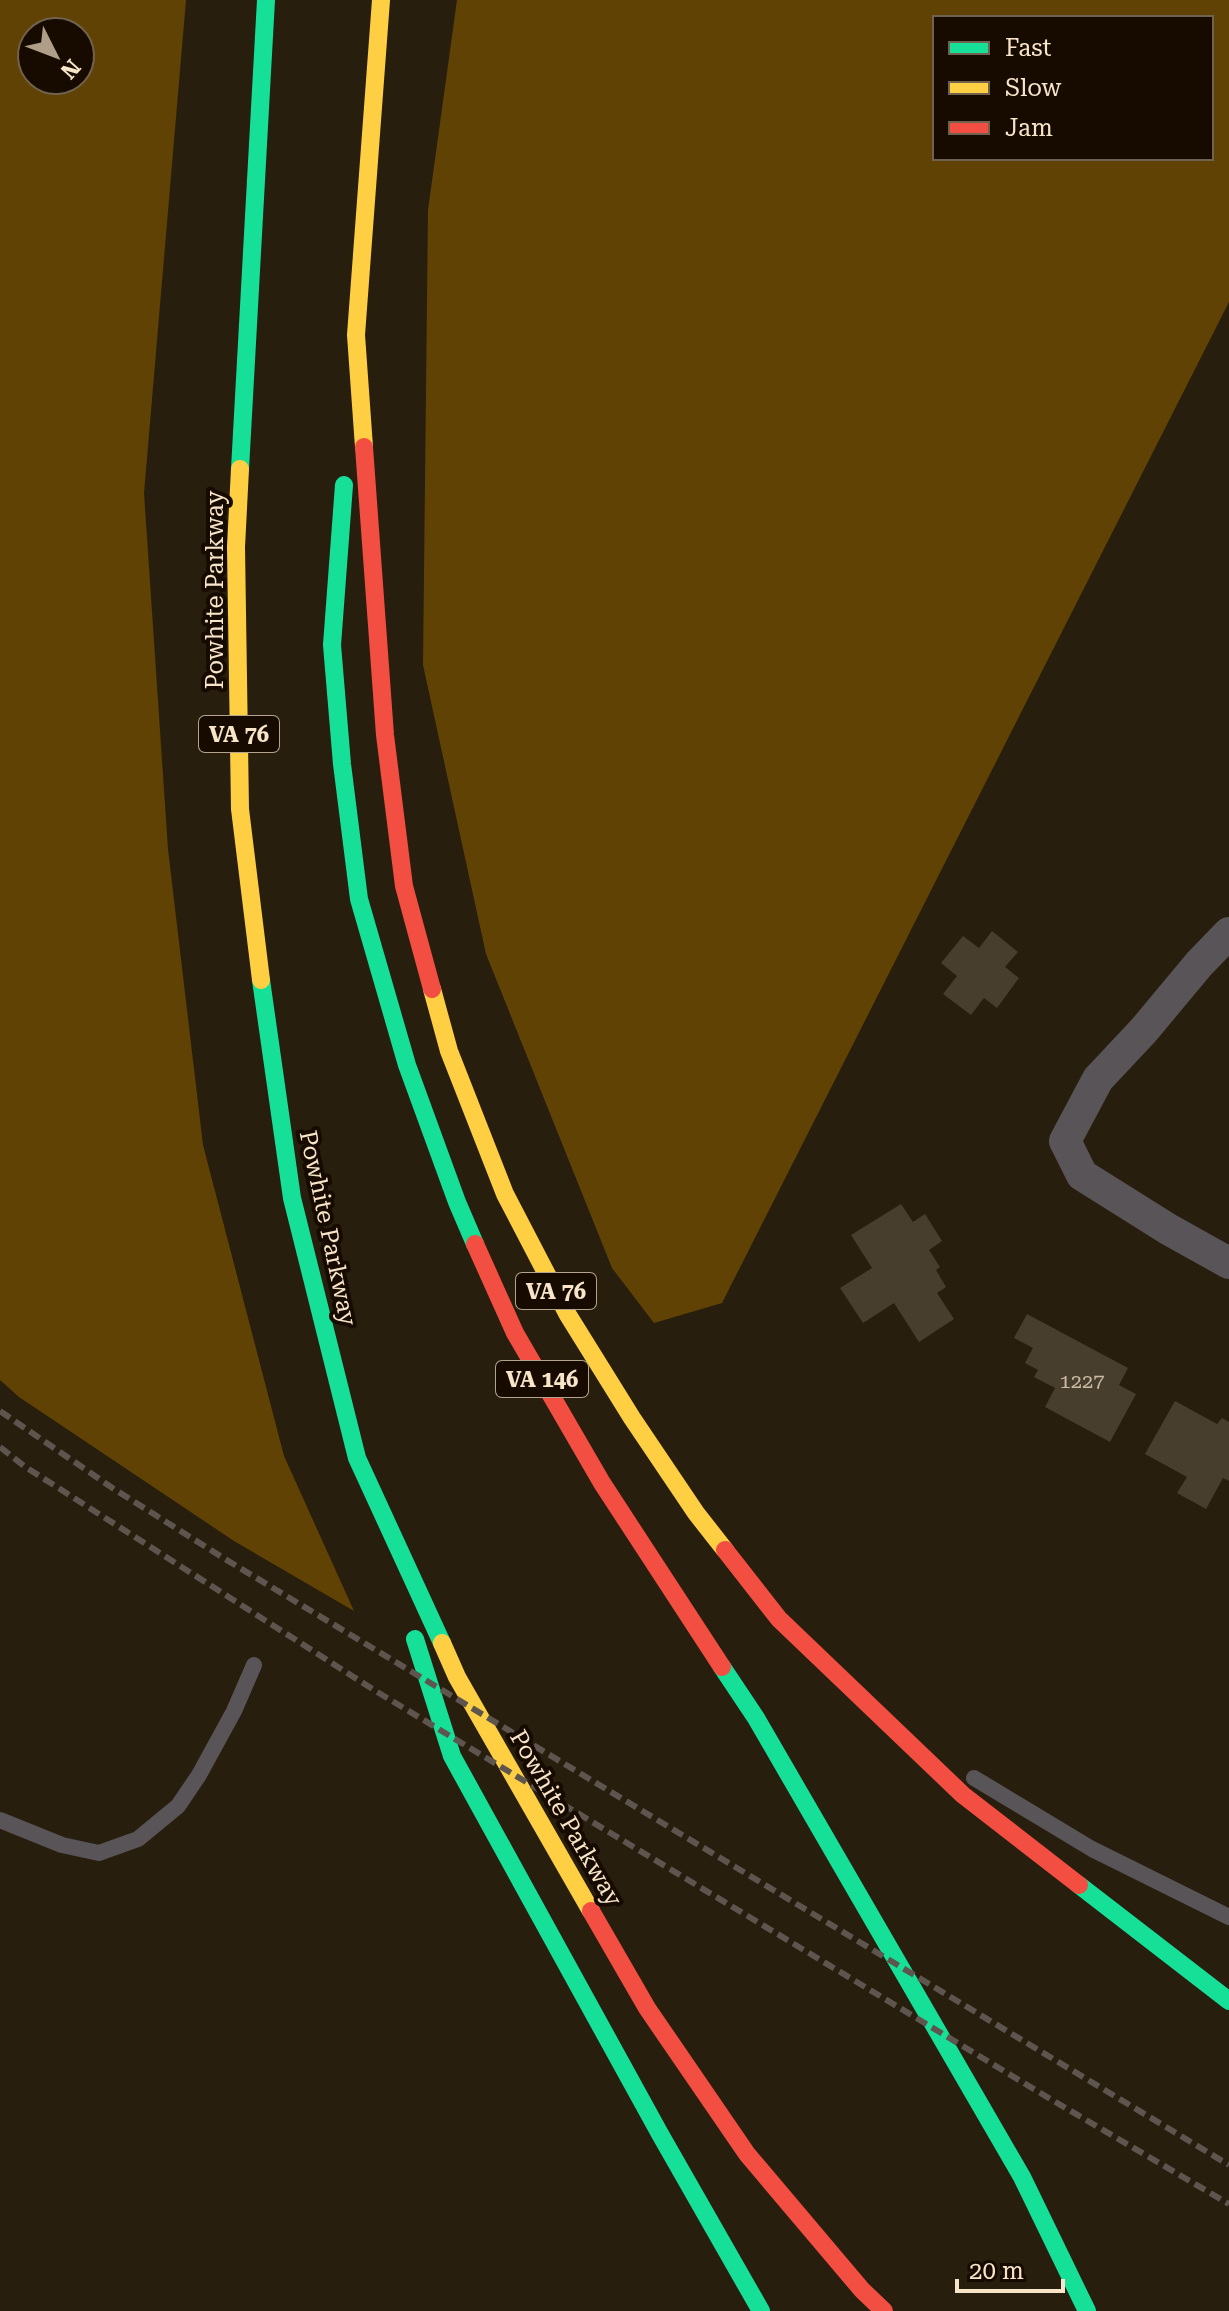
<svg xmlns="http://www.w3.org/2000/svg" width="1229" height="2311" viewBox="0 0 1229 2311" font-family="'Roboto Serif',serif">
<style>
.forest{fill:#604205;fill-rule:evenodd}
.building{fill:#473e2e}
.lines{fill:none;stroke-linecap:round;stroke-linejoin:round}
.lane{stroke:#595457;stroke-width:16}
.street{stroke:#595457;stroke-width:32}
.fast{stroke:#16e098;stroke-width:18}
.slow{stroke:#ffcf43;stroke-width:18}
.jam{stroke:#f24e42;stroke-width:18}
.rail{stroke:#5e554f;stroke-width:6;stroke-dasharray:12 6;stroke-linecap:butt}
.labels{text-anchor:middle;stroke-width:8;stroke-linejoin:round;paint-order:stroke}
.number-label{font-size:20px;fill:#ccbba2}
.shield{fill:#170b00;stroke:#b4a48d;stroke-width:2}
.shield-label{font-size:22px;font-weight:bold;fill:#f8e5c9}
.street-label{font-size:24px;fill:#f8e5c9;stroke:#170b00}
</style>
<rect width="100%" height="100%" fill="#281e0e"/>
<g class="forest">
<path d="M0,0h186l-42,493 24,356 35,296 81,311 70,155 -120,-70 -215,-144 -19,-17zM32,32h48v48h-48z"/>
<path d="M457,0h772v302l-507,1001 -68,20 -42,-55 -126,-314 -63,-289 5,-455zM935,18h276v140h-276z"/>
</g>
<g class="building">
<polygon points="992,931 1018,952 1005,967 1019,978 997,1008 984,998 971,1015 943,994 957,976 941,963 963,936 979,948"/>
<polygon points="901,1204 913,1222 925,1214 942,1241 929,1250 940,1267 936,1270 946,1287 937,1293 954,1319 919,1342 894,1303 863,1323 840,1288 872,1268 851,1235"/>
<polygon points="1027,1314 1128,1368 1119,1385 1136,1394 1110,1442 1045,1407 1055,1388 1034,1377 1038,1370 1025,1363 1033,1348 1014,1338"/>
<polygon points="1175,1401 1217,1424 1222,1418 1229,1422 1229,1481 1223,1478 1206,1509 1177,1493 1187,1477 1145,1454"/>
</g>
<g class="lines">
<g class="lane">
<polyline points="974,1778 1092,1849 1229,1917"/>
<polyline points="0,1820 62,1845 99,1853 138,1839 178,1806 199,1775 234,1711 254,1665"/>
</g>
<polyline class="street" points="1229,933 1199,964 1144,1030 1098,1079 1065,1141 1082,1175 1168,1229 1229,1263"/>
<g class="fast">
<polyline points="240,469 266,0"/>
<polyline points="344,485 332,645 342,764 359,899 407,1065 457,1202 475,1244"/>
<polyline points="261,980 292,1198 357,1458 442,1643"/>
<polyline points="415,1639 452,1756 660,2134 761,2311"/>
<polyline points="722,1667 756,1718 1022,2177 1087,2311"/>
<polyline points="1079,1885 1229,2001"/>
</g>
<g class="slow">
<polyline points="364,447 356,335 381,0"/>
<polyline points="240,469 236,547 240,809 261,980"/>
<polyline points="432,989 449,1051 505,1194 568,1315 632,1418 696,1513 725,1550"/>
<polyline points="442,1643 457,1677 591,1911"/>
</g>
<g class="jam">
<polyline points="364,447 385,735 404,886 432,989"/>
<polyline points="475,1244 515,1333 602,1483 722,1667"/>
<polyline points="725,1550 779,1619 963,1795 1079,1885"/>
<polyline points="591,1911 647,2008 747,2154 862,2290 884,2311"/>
</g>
<g class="rail">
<polyline points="0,1411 114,1489 225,1559 1229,2165"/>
<polyline points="0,1447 24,1466 374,1690 1047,2097 1229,2204"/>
</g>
</g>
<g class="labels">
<g class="number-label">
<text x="1082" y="1388">1227</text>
</g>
<g class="shield">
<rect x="199" y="716" width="80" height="36" rx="6"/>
<rect x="516" y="1273" width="80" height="36" rx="6"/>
<rect x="496" y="1361" width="92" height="36" rx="6"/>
</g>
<g class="shield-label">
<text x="239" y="742">VA 76</text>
<text x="556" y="1299">VA 76</text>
<text x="542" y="1387">VA 146</text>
</g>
<g class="street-label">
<text transform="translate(215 590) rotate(-90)" y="8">Powhite Parkway</text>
<text transform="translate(328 1228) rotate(78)" y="8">Powhite Parkway</text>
<text transform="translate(566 1818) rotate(60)" y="8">Powhite Parkway</text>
</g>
</g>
<rect x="933" y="16" width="280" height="144" fill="#170b00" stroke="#716250" stroke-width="2"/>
<rect x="949" y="42" width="40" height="12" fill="#16e098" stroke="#716250" stroke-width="2"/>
<text x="1005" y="56" font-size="24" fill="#f8e5c9">Fast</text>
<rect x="949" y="82" width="40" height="12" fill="#ffcf43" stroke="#716250" stroke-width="2"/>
<text x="1005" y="96" font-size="24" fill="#f8e5c9">Slow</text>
<rect x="949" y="122" width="40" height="12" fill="#f24e42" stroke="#716250" stroke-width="2"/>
<text x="1005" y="136" font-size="24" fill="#f8e5c9">Jam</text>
<g transform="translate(56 56) rotate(132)"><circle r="38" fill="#170b00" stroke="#716250" stroke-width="2"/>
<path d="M0-6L14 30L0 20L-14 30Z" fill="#af9f88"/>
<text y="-12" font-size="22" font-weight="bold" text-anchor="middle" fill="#f8e5c9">N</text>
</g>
<path d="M957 2279v12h106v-12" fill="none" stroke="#f8e5c9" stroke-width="4"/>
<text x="969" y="2279" font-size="24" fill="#f8e5c9" stroke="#170b00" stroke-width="6" paint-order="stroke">20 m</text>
</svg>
